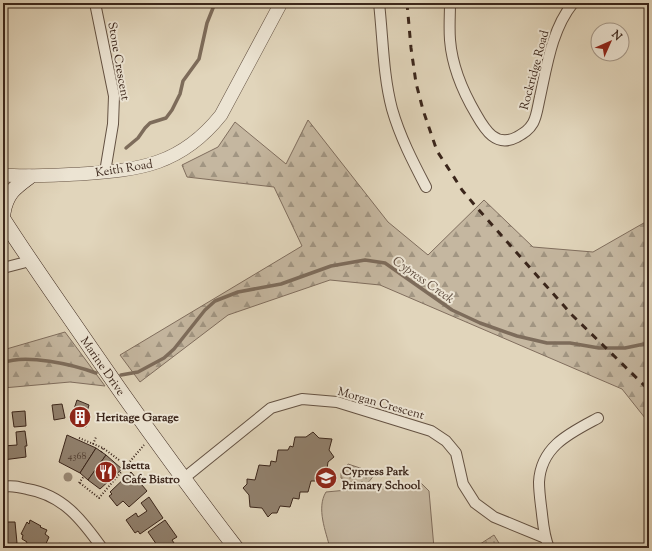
<svg xmlns="http://www.w3.org/2000/svg" width="652" height="551" viewBox="0 0 652 551" font-family="'Sorts Mill Goudy',serif">
<style>
.grass{fill:url(#grass-dots);stroke:#806e5e}
.forest{fill:url(#forest-firs);stroke:#806e5e}
.pitch{fill:#c5b7a0;stroke:#806e5e}
.lines{fill:none;stroke-linecap:round;stroke-linejoin:round}
.stream{stroke:#7d6c5b;stroke-width:3.5}
.building{fill:#91816e;stroke:#3b261b}
.minor-casing{stroke:#645243;stroke-width:12}
.tertiary-casing{stroke:#645243;stroke-width:14}
.secondary-casing{stroke:#3b261b;stroke-width:16}
.path{stroke:#3b261b;stroke-width:2;stroke-dasharray:1 2;stroke-linecap:butt}
.minor{stroke:#ece4d3;stroke-width:10}
.tertiary{stroke:#ece4d3;stroke-width:13}
.secondary{stroke:#ece4d3;stroke-width:15}
.rail{stroke:#3b261b;stroke-width:3;stroke-dasharray:7 7;stroke-linecap:butt}
.tree{fill:#998975}
.labels{text-anchor:middle;stroke-width:4;stroke-linejoin:round;paint-order:stroke}
.number-label{font-size:10px;fill:#503d30}
.street-label{font-size:12px;fill:#3b261b;stroke:#ece4d3}
.poi-label{font-size:12px;font-weight:bold;fill:#3b261b;stroke:#ece4d3;text-anchor:start}
.water-label{font-size:13px;font-style:italic;fill:#5c493b;stroke:#ece4d3}
</style>
<defs>
<pattern id="grass-dots" width="8" height="8" patternUnits="userSpaceOnUse"><rect width="8" height="8" fill="#c5b7a0"/><path d="M2 2h.1M6 6h.1" fill="none" stroke="#a19582" stroke-width="1.8" stroke-linecap="round"/></pattern>
<pattern id="forest-firs" width="22" height="20" patternUnits="userSpaceOnUse"><rect width="22" height="20" fill="#c5b7a0"/><path d="M5 1l3.5 6h-7zM16 11l3.5 6h-7z" fill="#a19582"/></pattern>
</defs>
<rect width="100%" height="100%" fill="#e1d5bb"/>
<filter id="stains"><feTurbulence type="fractalNoise" baseFrequency=".005" numOctaves="4"/><feColorMatrix values="0 0 0 0 .2 0 0 0 0 .09 0 0 0 0 .02 0 0 0 .5 -.17"/></filter>
<radialGradient id="worn" r=".72"><stop offset=".6" stop-color="#630" stop-opacity="0"/><stop offset="1" stop-color="#630" stop-opacity=".3"/></radialGradient>
<g class="grass">
<path d="M348,464l21,7 5,4c-9,13 -10,10 -23,7 -4,-1 -7,-2 -10,-4v-5z"/>
<polygon points="494,535 502,548 474,548"/>
</g>
<g class="forest">
<polygon points="308,120 388,222 428,255 484,200 533,247 593,252 649,220 649,423 622,389 380,285 330,280 228,315 140,382 120,355 302,246 274,187 187,177 182,165 218,147 235,122 286,164"/>
<polygon points="65,332 105,386 70,382 3,388 3,350"/>
</g>
<path class="pitch" d="M421,483l8,8 5,57h-104c-4,-16 -14,-40 -4,-56z"/>
<g class="lines">
<g class="stream">
<polyline points="126,148 138,138 145,128 150,123 166,118 172,110 180,94 183,81 199,59 207,23 215,3"/>
<path d="M3,363c22,-10 71,2 93,10"/>
<polyline points="121,375 138,372 164,358 174,349 205,310 215,301 238,292 281,284 331,266 365,260 385,263 452,310 480,323 517,336 547,343 570,343 599,348 625,348 649,343"/>
</g>
</g>
<g class="building">
<polygon points="77,400 89,405 87,412 90,413 86,427 70,421"/>
<polygon points="62,404 65,418 54,420 52,405"/>
<polygon points="25,411 26,426 14,427 12,412"/>
<polygon points="25,431 27,446 25,446 26,457 3,460 3,446 17,445 16,432"/>
<polygon points="313,432 319,438 332,439 329,450 334,457 328,462 326,475 318,475 317,481 311,481 308,492 300,492 299,499 293,498 290,507 280,506 277,513 272,513 268,517 262,508 250,507 249,495 243,488 247,484 247,479 255,480 259,465 270,466 271,461 276,462 278,450 288,450 290,446 293,447 295,437 306,437"/>
<polygon points="67,435 96,448 80,473 59,462"/>
<polygon points="96,448 106,455 88,480 80,473"/>
<polygon points="106,455 122,469 100,489 88,480"/>
<polygon points="131,472 147,491 129,507 123,501 117,506 109,496 112,494 110,492"/>
<polygon points="149,497 163,518 140,534 138,531 135,533 126,520 136,513 138,517 147,511 141,503"/>
<polygon points="5,518 6,522 15,522 17,543 3,547 3,519"/>
<polygon points="30,520 41,526 40,527 47,530 45,534 49,537 44,548 25,548 27,542 22,539 23,535 21,534 27,522 29,524"/>
<polygon points="165,520 177,537 172,540 174,543 166,548 159,548 148,532"/>
<polygon points="60,543 64,548 54,548"/>
</g>
<g class="lines">
<g class="minor-casing">
<g id="minor">
<polyline points="95,3 114,96 113,124 105,172"/>
<path d="M379,3c4,35 4,72 13,106 8,28 21,53 34,78"/>
<path d="M450,3c0,12 -1,24 0,37 2,25 13,52 26,74 9,16 20,34 41,23 7,-4 12,-7 16,-14 4,-7 5,-18 7,-26 7,-32 12,-68 33,-94"/>
<polyline points="3,268 30,261"/>
<polyline points="183,479 271,408 302,399 337,402 431,431 446,441 456,453 463,484 475,503 494,517 545,538"/>
<path d="M3,487c8,-2 16,0 24,2 36,6 55,31 75,59"/>
<path d="M549,548c-6,-14 -6,-28 -8,-42 -1,-8 -2,-16 -2,-24 2,-36 31,-49 59,-64"/>
</g>
</g>
<g class="tertiary-casing">
<path id="tertiary" d="M3,175c26,2 51,0 77,-1 60,-4 101,-9 141,-59l60,-112"/>
</g>
<g class="secondary-casing">
<g id="secondary">
<path d="M3,213c3,-19 11,-25 26,-36"/>
<path d="M3,219c28,44 59,87 89,131 46,67 94,133 144,198"/>
</g>
</g>
<g class="path">
<polyline points="79,438 103,448 119,460"/>
<polyline points="93,444 96,437"/>
<polyline points="101,452 103,448"/>
<polyline points="79,483 84,476"/>
<polyline points="80,483 99,498 144,445"/>
</g>
<use href="#minor" class="minor"/>
<use href="#tertiary" class="tertiary"/>
<use href="#secondary" class="secondary"/>
<polyline class="rail" points="407,3 411,48 416,83 423,110 437,151 452,174 462,190 478,209 572,315 649,390"/>
</g>
<circle class="tree" cx="68" cy="477" r="4.5"/>
<defs>
<g id="building-disc" transform="scale(1.15)"><circle r="9.5" fill="#8f2418" stroke="#ece4d3"/><path d="M-4-6H4V6H1V3H-1V6H-4ZM-2.5-4.3h1.7v1.8h-1.7ZM.8-4.3h1.7v1.8H.8ZM-2.5-1h1.7V.8h-1.7ZM.8-1h1.7V.8H.8Z" fill="#fff"/></g>
<g id="restaurant-disc" transform="scale(1.15)"><circle r="9.5" fill="#8f2418" stroke="#ece4d3"/><path d="M-5-6h1v4h1v-4h1v4h1v-4h1v5L-1.5 .5V6h-2V.5L-5-1ZM5-6V6H3V1.5H1.5Q1.5-4 5-6Z" fill="#fff"/></g>
<g id="school-disc" transform="scale(1.15)"><circle r="9.5" fill="#8f2418" stroke="#ece4d3"/><path d="M0-5L7-2L0 1L-7-2ZM-4 1L0 2.5L4 1V4Q0 6-4 4Z" fill="#fff"/></g>
</defs>
<g fill-rule="evenodd">
<use href="#building-disc" x="80" y="417"/>
<use href="#restaurant-disc" x="106" y="472"/>
<use href="#school-disc" x="326" y="478"/>
</g>
<g class="labels">
<g class="number-label">
<text x="77" y="459">4368</text>
</g>
<g class="street-label">
<text transform="translate(119 61) rotate(80)" y="4">Stone Crescent</text>
<text transform="translate(534 70) rotate(-75)" y="4">Rockridge Road</text>
<text transform="translate(124 168) rotate(-9)" y="4">Keith Road</text>
<text transform="translate(103 366) rotate(55)" y="4">Marine Drive</text>
<text transform="translate(381 403) rotate(16)" y="4">Morgan Crescent</text>
</g>
<g class="poi-label">
<text x="96" y="421">Heritage Garage</text>
<text x="122" y="469">Isetta<tspan x="122" dy="14">Cafe Bistro</tspan></text>
<text x="342" y="475">Cypress Park<tspan x="342" dy="14">Primary School</tspan></text>
</g>
<g class="water-label">
<text transform="translate(424 279) rotate(35)" y="5">Cypress Creek</text>
</g>
</g>
<rect width="652" height="551" fill="none" stroke="#e1d5bb" stroke-width="16"/>
<rect x="4" y="4" width="644" height="543" fill="none" stroke="#3b261b" stroke-width="2"/>
<rect x="8" y="8" width="636" height="535" fill="none" stroke="#3b261b"/>
<g transform="translate(610 42) rotate(45)"><circle r="19" fill="#ece4d3" stroke="#a59889"/>
<path d="M0-3L7 15L0 10L-7 15Z" fill="#8f2418"/>
<text y="-6" font-size="11" font-weight="bold" text-anchor="middle" fill="#3b261b">N</text>
</g>
<rect width="100%" height="100%" filter="url(#stains)"/>
<rect width="100%" height="100%" fill="url(#worn)"/>
</svg>
